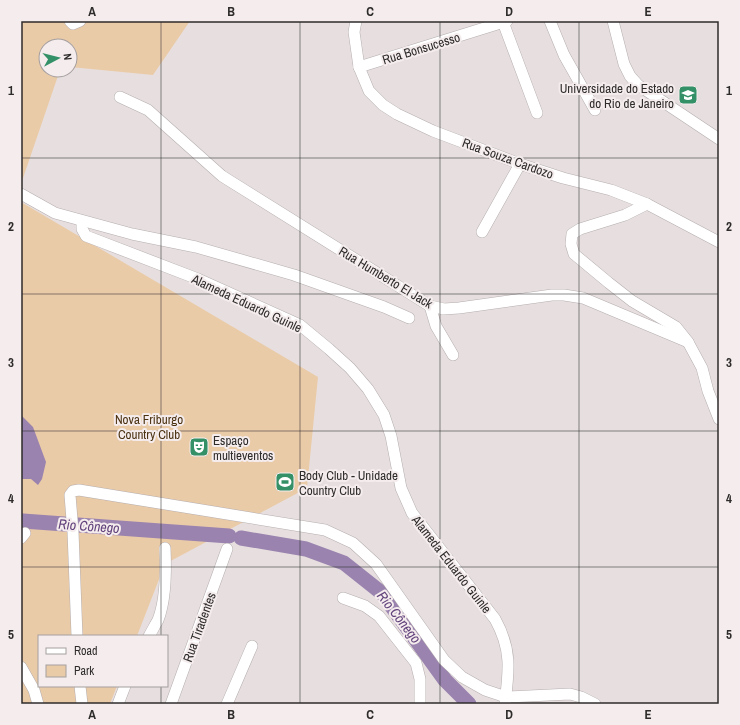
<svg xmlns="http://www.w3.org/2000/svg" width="740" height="725" viewBox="0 0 740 725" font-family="'Archivo Narrow',sans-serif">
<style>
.green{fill:#eacba8}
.water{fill:#9a83af}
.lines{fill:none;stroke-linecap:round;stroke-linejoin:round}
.river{stroke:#9a83af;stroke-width:15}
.minor-casing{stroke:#b6aeaf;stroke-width:12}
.minor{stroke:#fff;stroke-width:11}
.grid{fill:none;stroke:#2e2b2b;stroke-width:1;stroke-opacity:0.55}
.labels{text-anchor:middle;stroke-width:4;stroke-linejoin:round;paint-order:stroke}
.street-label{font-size:13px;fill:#2e2b2b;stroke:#f4eced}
.poi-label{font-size:13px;fill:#2e2b2b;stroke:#f4eced;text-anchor:start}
.park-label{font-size:13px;fill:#4a3110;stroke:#f4eced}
.water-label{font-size:14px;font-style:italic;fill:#62427c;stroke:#f4eced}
.neatline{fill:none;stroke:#2e2b2b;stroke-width:1.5}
.grid-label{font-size:13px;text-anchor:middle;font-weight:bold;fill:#2e2b2b}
</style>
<rect width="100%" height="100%" fill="#e7dfdf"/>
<g class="green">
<polygon points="21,21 190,21 153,75 70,67 70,46 46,46 46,70 60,70 21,184"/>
<polygon points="21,202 318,377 307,488 165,564 137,636 39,636 39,686 117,686 110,704 21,704"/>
</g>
<polygon class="water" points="21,415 33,427 46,462 42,479 38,485 31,479 21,479"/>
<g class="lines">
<g class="river">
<polyline points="21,522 23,521 229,536"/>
<polyline points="241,538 306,549 344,563 383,594 445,680 469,704"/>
</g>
<g class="minor-casing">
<g id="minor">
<polyline points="70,21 73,24 80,21"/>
<polyline points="356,21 354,32 359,67 369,91 383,105 397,114 433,131 520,164 563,178 611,190 647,204 719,242"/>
<polyline points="550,21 564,55 595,110"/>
<polyline points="613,21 624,64 630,76 638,85 719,139"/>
<polyline points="503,22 537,113"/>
<polyline points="359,67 507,21"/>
<polyline points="120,97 148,110 222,176 430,306 444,309 459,308 552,295 564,295 583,298 688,342"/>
<polyline points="21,194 55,213 132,234 196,247 294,275 384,307 409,318"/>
<polyline points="647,204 625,215 580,229 572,234 571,244 574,254 609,283 632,301 676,327 688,342 702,368 708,391 719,419"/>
<path d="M82,221v8l4,7 112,43 102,46 29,24 21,19 18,21 16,26 7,21 10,52 11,25 83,106c17,30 14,52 10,84"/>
<polyline points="482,232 520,164"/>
<polyline points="430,306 436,326 453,355"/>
<polyline points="21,538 25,533"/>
<polyline points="343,598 365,606 379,616 416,663 420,679 420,704"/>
<polyline points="77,636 73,532 70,495 73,491 79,490 325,530 353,543 376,564 444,660 462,677 485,690 506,697 570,694 581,697 595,704"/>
<path d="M149,636c3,-5 6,-11 9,-16 8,-20 8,-51 7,-72"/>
<polyline points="21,667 34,690 38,704"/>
<polyline points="80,686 82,704"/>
<polyline points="118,704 125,686"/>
<polyline points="171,704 227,549"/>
<polyline points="227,704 252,646"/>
</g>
</g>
<use href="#minor" class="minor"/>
</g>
<path class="grid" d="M161,21v615M300,21v683M440,21v683M579,21v683M21,158h698M21,294h698M21,431h698M21,567h698M161,686v18"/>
<defs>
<g id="university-square" transform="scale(1)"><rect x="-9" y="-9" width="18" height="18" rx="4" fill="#339067" stroke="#f4eced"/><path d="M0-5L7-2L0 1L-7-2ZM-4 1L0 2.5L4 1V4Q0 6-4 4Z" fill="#fff"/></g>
<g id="theatre-square" transform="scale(1)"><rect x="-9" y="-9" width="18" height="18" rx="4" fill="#339067" stroke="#f4eced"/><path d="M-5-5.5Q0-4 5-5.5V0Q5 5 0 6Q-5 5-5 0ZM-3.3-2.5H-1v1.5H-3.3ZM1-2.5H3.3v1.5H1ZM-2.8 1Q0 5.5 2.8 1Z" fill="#fff"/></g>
<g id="stadium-square" transform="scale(1)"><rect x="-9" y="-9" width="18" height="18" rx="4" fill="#339067" stroke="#f4eced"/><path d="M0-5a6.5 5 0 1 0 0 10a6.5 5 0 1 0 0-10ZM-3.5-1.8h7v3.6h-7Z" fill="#fff"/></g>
</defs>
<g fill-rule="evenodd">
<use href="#university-square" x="688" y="95"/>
<use href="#theatre-square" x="199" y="447"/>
<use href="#stadium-square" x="285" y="482"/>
</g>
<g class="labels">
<g class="street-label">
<text transform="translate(421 48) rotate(-17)" y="5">Rua Bonsucesso</text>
<text transform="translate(508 158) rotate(20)" y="5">Rua Souza Cardozo</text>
<text transform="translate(386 277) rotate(31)" y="5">Rua Humberto El Jack</text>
<text transform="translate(247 303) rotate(25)" y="5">Alameda Eduardo Guinle</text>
<text transform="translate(452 564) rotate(52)" y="5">Alameda Eduardo Guinle</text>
<text transform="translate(199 627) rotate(-70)" y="5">Rua Tiradentes</text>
</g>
<g class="poi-label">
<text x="674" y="93" text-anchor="end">Universidade do Estado<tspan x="674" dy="15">do Rio de Janeiro</tspan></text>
<text x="213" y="445">Espaço<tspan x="213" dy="15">multieventos</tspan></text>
<text x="299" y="480">Body Club - Unidade<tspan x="299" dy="15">Country Club</tspan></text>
</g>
<g class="park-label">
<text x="149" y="424">Nova Friburgo<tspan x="149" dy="15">Country Club</tspan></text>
</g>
<g class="water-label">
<text transform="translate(89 526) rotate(4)" y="5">Rio Cônego</text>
<text transform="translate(399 617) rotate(52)" y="5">Rio Cônego</text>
</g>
</g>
<rect width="740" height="725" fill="none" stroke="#f4eced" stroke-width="44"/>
<rect x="38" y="635" width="130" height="52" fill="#f4eced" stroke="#a59f9f"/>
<rect x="46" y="648" width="20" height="6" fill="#ffffff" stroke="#a59f9f"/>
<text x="74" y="655" font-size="12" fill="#2e2b2b">Road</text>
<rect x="46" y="665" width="20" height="12" fill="#eacba8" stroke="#a59f9f"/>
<text x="74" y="675" font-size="12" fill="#2e2b2b">Park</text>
<g transform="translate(58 58) rotate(83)"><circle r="19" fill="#f4eced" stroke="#a59f9f"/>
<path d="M0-3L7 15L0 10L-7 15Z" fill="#339067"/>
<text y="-6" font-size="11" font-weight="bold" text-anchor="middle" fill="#2e2b2b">N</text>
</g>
<rect x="22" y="22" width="696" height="681" class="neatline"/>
<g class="grid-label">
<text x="92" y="16">A</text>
<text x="231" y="16">B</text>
<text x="370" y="16">C</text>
<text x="509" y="16">D</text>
<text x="648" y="16">E</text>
<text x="11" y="95">1</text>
<text x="729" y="95">1</text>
<text x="11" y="231">2</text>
<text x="729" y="231">2</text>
<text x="11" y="367">3</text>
<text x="729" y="367">3</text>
<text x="11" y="503">4</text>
<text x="729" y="503">4</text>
<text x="11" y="639">5</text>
<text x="729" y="639">5</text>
<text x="92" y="719">A</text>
<text x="231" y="719">B</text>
<text x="370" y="719">C</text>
<text x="509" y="719">D</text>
<text x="648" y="719">E</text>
</g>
</svg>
